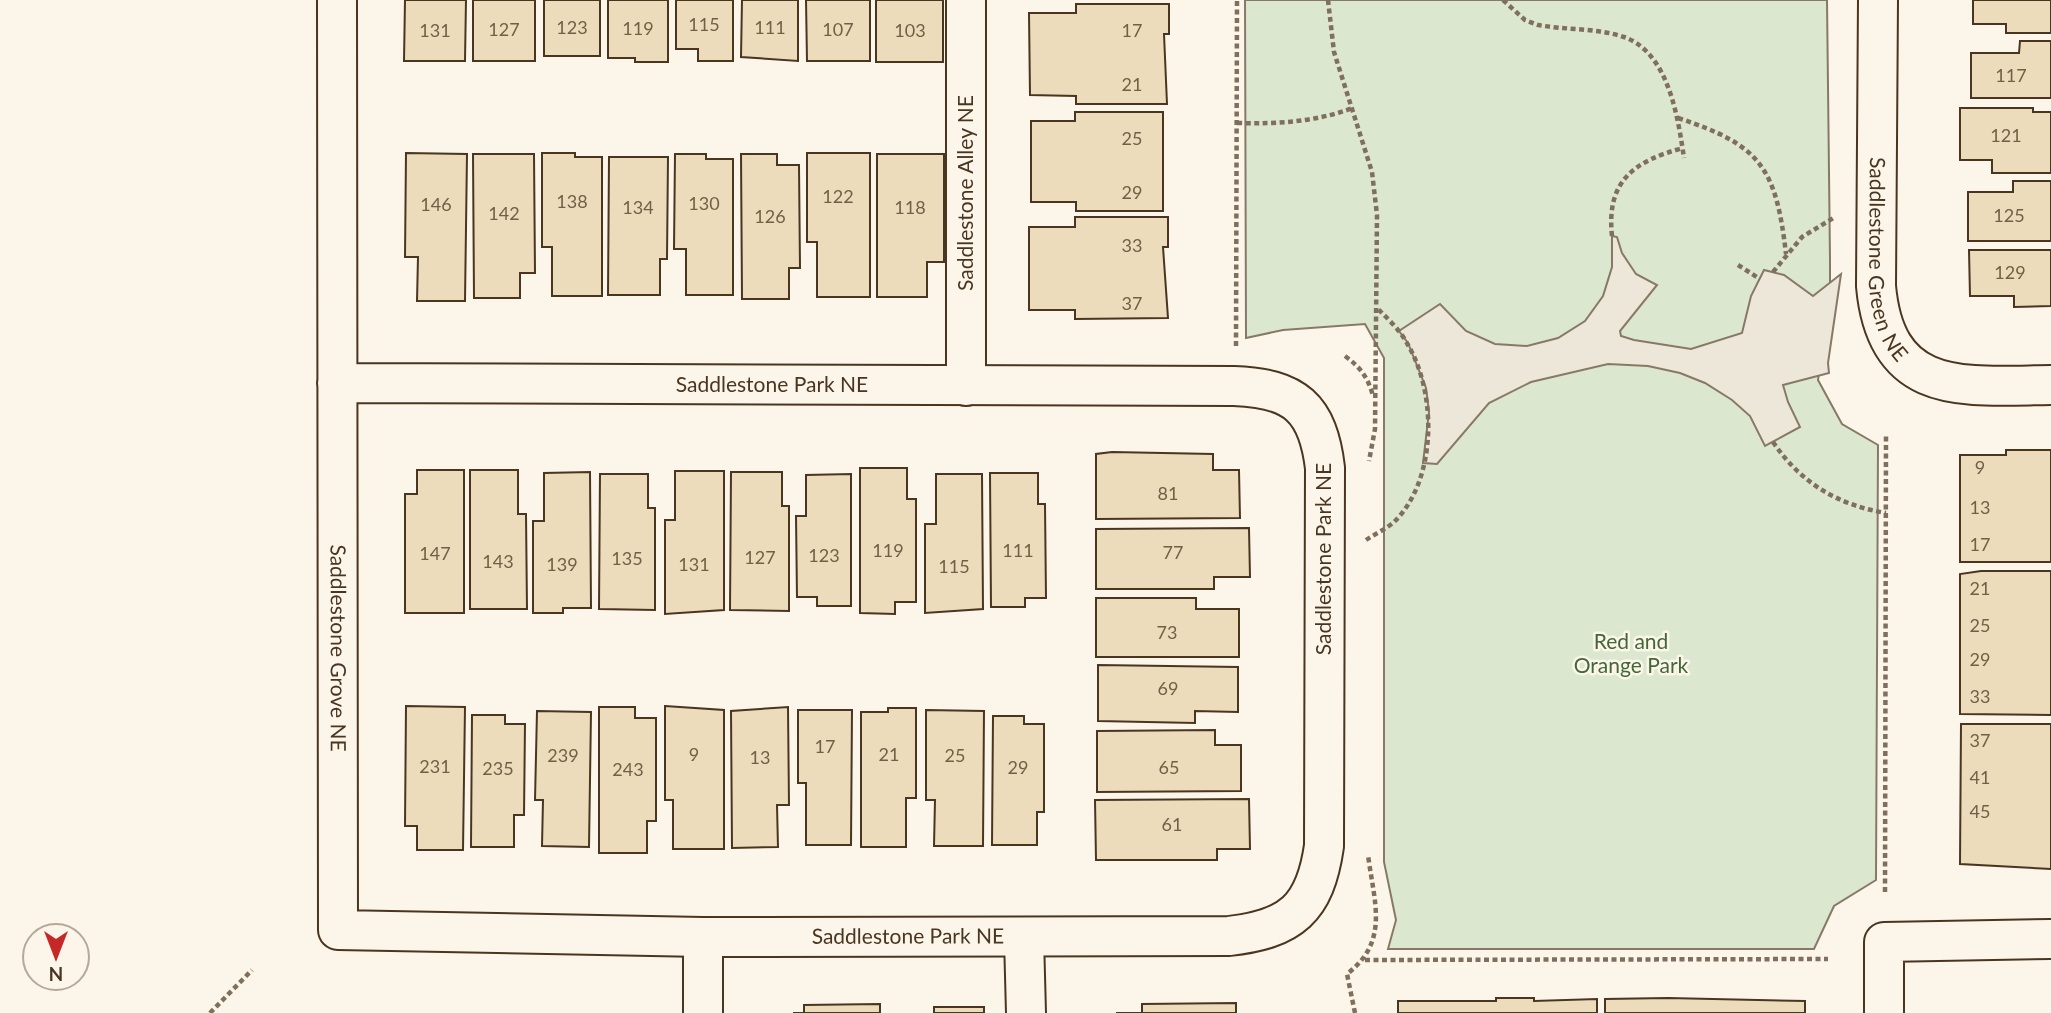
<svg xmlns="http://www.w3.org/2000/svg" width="2051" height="1013" viewBox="0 0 2051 1013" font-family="Lato,sans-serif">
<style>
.green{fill:#dce7d0;stroke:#887966;stroke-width:2}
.parking{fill:#ede7d9;stroke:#887966;stroke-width:2}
.building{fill:#ecdcbc;stroke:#4a3520;stroke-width:2}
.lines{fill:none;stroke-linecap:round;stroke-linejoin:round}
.minor-casing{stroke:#4a3520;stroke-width:42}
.path{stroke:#7f6f5c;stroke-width:4.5;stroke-dasharray:5 3.5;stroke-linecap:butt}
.minor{stroke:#fbf6e9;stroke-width:38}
.labels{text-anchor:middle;stroke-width:5;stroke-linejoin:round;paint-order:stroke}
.number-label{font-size:18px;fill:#725f47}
.street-label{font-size:21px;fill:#4a3520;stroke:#fbf6e9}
.park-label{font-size:21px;fill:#436837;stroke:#fbf6e9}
</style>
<rect width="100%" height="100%" fill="#fbf6e9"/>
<polygon class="green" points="1245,0 1827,0 1830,259 1830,295 1818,380 1842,424 1878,445 1876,880 1834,906 1814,949 1388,949 1396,920 1384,862 1384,358 1365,324 1283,330 1246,338"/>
<polygon class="parking" points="1612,236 1617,237 1622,253 1636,274 1657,285 1620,331 1621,336 1634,340 1691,349 1742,333 1751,296 1764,270 1784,275 1813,296 1841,274 1828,363 1829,373 1783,385 1788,402 1800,427 1765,446 1750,416 1732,400 1705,383 1680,373 1648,366 1608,364 1531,382 1489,403 1437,464 1423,463 1429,412 1426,388 1408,343 1399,331 1440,304 1466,331 1495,344 1527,346 1558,338 1585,321 1603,296 1612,267"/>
<g class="building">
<polygon points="405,0 466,0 465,61 404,61"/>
<rect x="473" y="0" width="62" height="61"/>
<rect x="544" y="0" width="56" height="56"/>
<polygon points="608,0 668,0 668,62 635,62 635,58 608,58"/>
<polygon points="676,0 733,0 733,61 698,61 698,49 676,49"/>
<polygon points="742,0 798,0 798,61 741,57"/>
<polygon points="806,0 870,0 870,61 807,61"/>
<rect x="876" y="0" width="67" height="62"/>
<polygon points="1973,0 2051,0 2051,33 2006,33 2006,24 1973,24"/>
<polygon points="1076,4 1169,4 1169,34 1164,34 1167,104 1076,104 1076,96 1030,95 1029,13 1076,13"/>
<polygon points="2020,41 2051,41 2051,98 1971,98 1971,53 2019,53"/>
<polygon points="1960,108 2033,108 2033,112 2051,112 2051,173 1992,173 1992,160 1960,160"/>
<polygon points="1075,112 1163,112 1163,211 1076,211 1076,202 1031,202 1031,121 1075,121"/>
<polygon points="406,153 467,154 465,301 417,301 418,257 405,257"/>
<polygon points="542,153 575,153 575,157 602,157 602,296 552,296 552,247 542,247"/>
<polygon points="807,153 870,153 870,297 817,297 817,242 807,242"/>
<polygon points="473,154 534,154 535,273 520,273 520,298 474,298"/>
<polygon points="675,154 706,154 706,159 733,159 733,295 686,295 686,249 674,249"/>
<polygon points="741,154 777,154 777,165 799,165 800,268 789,268 789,299 742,299"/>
<polygon points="877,154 944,154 944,262 927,262 927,297 877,297"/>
<polygon points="609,157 668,157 667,259 660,259 660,295 608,295"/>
<polygon points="2013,181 2051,181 2051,241 1968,241 1968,192 2013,192"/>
<polygon points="1075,217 1168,217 1168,247 1163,247 1168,318 1075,319 1075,310 1029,310 1029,227 1075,227"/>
<polygon points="1969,250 2051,250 2051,306 2014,307 2014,296 1970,296"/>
<polygon points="2006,450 2051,450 2051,562 1960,562 1960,455 2006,455"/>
<polygon points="1112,452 1213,454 1213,470 1239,470 1240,518 1096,519 1096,454"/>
<polygon points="860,468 907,468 907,499 916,499 916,602 895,602 895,614 860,613"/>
<polygon points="417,470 464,470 464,613 405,613 405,494 417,494"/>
<polygon points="470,470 518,470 518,514 526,514 527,609 470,609"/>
<polygon points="675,471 724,471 724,610 665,614 665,520 675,520"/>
<polygon points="590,472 591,608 563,608 563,613 533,613 533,521 544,521 544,473"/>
<polygon points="731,472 782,472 782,506 789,506 789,611 730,610"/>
<polygon points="990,473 1038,473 1038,504 1045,504 1046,598 1025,598 1025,607 991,607"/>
<polygon points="600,474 648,474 648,508 655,508 655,610 599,609"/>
<polygon points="851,474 851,606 817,606 817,597 797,597 796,516 806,516 806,475"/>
<polygon points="936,474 982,474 983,609 925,613 925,524 936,524"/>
<polygon points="1249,528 1250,577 1214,577 1214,589 1096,589 1096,529"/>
<polygon points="1981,571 2051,571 2051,715 1960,714 1960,574"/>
<polygon points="1096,598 1196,598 1196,609 1239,609 1239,657 1096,657"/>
<polygon points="1098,665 1238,667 1238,712 1195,711 1195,723 1098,721"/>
<polygon points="406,706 465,707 463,850 417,850 417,826 405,826"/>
<polygon points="665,706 724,710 724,849 673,849 673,800 665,800"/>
<polygon points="599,707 635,707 635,718 656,718 656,821 647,821 647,853 599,853"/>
<polygon points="788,707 789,805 777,805 778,847 732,848 731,711"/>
<polygon points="888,708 916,708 916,798 906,798 906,847 861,847 861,712 888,712"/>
<polygon points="798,710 852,710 851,845 806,845 806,783 798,783"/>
<polygon points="926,710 984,711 983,846 934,846 935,800 926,800"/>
<polygon points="537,711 591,712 589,847 542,846 543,800 535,800"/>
<polygon points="472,715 505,715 505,724 525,724 524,815 514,815 514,847 471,847"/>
<polygon points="993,716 1024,716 1024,724 1044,724 1044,812 1037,812 1037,845 992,845"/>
<polygon points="1961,724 2051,724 2051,869 1960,864"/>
<polygon points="1215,730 1215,745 1241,745 1241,791 1097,792 1097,731"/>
<polygon points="1249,799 1250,849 1217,849 1217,860 1096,860 1095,800"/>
<polygon points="1496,998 1534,998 1534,1001 1597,999 1597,1013 1398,1013 1398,1001 1496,1001"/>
<polygon points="1668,998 1805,1001 1805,1013 1605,1013 1605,999"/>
<polygon points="1236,1003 1236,1013 1116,1013 1142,1013 1142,1004"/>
<polygon points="880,1004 880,1013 793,1013 804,1013 804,1005"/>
<rect x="934" y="1007" width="50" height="6"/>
</g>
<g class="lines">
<g class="minor-casing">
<g id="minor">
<path id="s1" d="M337,0l1,930 365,7 526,-1c62,-7 86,-27 95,-90l1,-378c-7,-60 -30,-80 -91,-82l-897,-3"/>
<path id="s2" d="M1878,0l-2,286c10,112 88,100 175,99"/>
<polyline points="966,386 966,0"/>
<polyline points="703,937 703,1013"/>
<polyline points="1024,938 1026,1013"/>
<polyline points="1884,1013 1884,942 2051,939"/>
</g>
</g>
<g class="path">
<polyline points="1328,0 1334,52 1372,172 1377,215 1375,429 1369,461"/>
<path d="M1503,0l22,20 13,5c27,5 60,3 86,12 45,16 54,81 60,121"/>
<path d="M1678,118c83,27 98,50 108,136"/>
<path d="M1237,123c42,1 77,-1 116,-15"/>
<path d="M1612,236c-6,-55 22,-75 71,-88"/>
<polyline points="1738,265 1760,279"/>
<polyline points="1773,272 1802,237 1835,217"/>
<polyline points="1236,346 1237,0"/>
<path d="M1345,356c15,11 23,21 28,40"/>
<path d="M1773,442c27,40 64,63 113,71"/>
<path d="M1366,540c9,-6 20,-11 28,-18 43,-42 43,-128 14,-177 -7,-14 -20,-26 -31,-37"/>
<polyline points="1885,892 1886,436"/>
<polyline points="1365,960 1828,959"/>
<polyline points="210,1013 252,970"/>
<path d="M1355,1013l-8,-39c43,-33 27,-72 21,-119"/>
</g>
<use href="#minor" class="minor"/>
</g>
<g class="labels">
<g class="number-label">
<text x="704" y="31">115</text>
<text x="572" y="34">123</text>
<text x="770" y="34">111</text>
<text x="638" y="35">119</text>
<text x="504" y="36">127</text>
<text x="838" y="36">107</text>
<text x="435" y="37">131</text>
<text x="910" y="37">103</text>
<text x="1132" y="37">17</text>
<text x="2011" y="82">117</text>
<text x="1132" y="91">21</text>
<text x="2006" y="142">121</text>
<text x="1132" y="145">25</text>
<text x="1132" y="199">29</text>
<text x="838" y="203">122</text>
<text x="572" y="208">138</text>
<text x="704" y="210">130</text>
<text x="436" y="211">146</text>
<text x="638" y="214">134</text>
<text x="910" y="214">118</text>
<text x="504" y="220">142</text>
<text x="2009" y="222">125</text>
<text x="770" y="223">126</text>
<text x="1132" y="252">33</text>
<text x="2010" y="279">129</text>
<text x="1132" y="310">37</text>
<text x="1980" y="474">9</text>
<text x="1168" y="500">81</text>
<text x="1980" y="514">13</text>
<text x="1980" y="551">17</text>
<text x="888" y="557">119</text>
<text x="1018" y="557">111</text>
<text x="1173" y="559">77</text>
<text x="435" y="560">147</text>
<text x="824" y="562">123</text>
<text x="760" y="564">127</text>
<text x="627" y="565">135</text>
<text x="498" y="568">143</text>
<text x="562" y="571">139</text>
<text x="694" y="571">131</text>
<text x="954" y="573">115</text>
<text x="1980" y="595">21</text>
<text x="1980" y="632">25</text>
<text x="1167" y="639">73</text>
<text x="1980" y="666">29</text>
<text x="1168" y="695">69</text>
<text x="1980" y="703">33</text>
<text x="1980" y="747">37</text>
<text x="825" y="753">17</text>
<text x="694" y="761">9</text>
<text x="889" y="761">21</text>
<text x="563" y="762">239</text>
<text x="955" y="762">25</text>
<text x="760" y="764">13</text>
<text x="435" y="773">231</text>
<text x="1018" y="774">29</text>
<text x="1169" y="774">65</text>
<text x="498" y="775">235</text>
<text x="628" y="776">243</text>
<text x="1980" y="784">41</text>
<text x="1980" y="818">45</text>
<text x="1172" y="831">61</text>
</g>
<g class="street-label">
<text transform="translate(966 193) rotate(-90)" y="7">Saddlestone Alley NE</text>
<text dy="7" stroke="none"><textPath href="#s2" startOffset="261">Saddlestone Green NE</textPath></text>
<text x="772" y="392">Saddlestone Park NE</text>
<text transform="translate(1324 559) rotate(-90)" y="7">Saddlestone Park NE</text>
<text dy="7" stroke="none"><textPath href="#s1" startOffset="648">Saddlestone Grove NE</textPath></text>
<text dy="7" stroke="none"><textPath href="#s1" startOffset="1500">Saddlestone Park NE</textPath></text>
</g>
<g class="park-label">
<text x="1631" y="649">Red and<tspan x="1631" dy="24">Orange Park</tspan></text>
</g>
</g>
<g transform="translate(56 957) rotate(180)"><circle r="33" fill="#fbf6e9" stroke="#b4a999" stroke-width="2"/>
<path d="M0-5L12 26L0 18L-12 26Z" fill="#c62828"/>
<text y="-10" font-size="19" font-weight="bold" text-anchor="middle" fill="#4a3520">N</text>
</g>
</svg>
